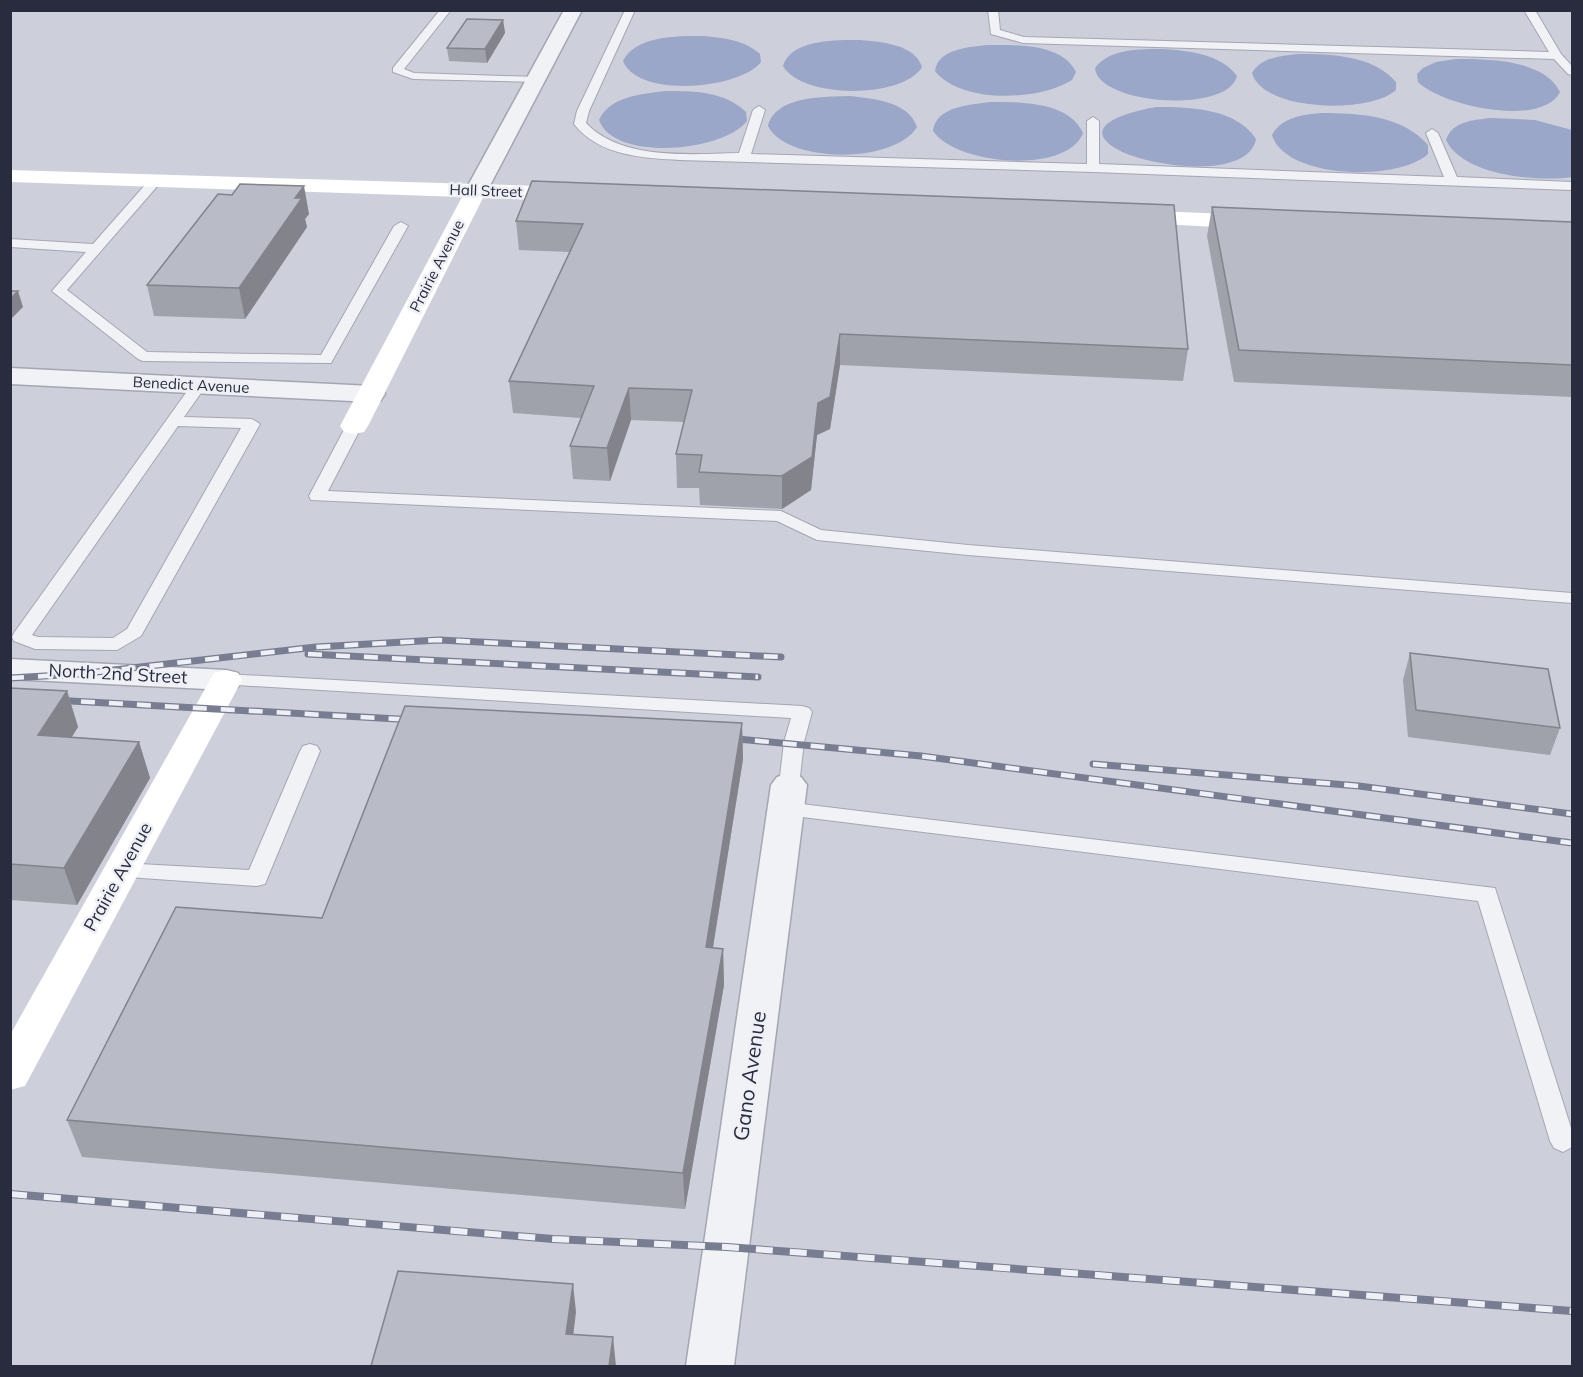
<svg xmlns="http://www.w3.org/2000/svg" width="1583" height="1377" viewBox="0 0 1583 1377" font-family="Mulish,sans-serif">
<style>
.built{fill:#cdcfda}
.water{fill:#9aa7c8}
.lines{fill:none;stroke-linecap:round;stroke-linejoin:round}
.lane-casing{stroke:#a4a6b2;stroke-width:2}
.street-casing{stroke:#a4a6b2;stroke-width:3}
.lane{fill:#f1f2f6;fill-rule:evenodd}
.street{fill:#f1f2f6;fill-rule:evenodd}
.secondary{fill:#fff;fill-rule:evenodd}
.rail-far1-casing{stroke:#787d91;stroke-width:7}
.rail-casing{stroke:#787d91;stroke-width:8}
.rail-far1{stroke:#eef0f5;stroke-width:4.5;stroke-dasharray:14;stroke-linecap:butt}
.rail{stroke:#eef0f5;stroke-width:6;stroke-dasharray:17;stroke-linecap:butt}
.wall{fill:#9fa1ab}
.shaded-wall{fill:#82838b}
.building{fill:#b9bbc7;stroke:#82838b;stroke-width:1.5}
.labels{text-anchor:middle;stroke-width:5;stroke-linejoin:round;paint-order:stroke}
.far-street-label{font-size:15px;fill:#282c3e;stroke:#eef0f5}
.street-label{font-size:18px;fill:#282c3e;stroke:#eef0f5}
.near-street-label{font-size:21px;fill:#282c3e;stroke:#eef0f5}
</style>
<rect width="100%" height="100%" fill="#dee0e8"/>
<rect class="built" x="11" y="11" width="1561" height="1355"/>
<g class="water">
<path d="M704,36c21,2 40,4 56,18l1,8c-22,28 -124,36 -138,-1 13,-26 56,-25 81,-25z"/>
<path d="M860,40c21,2 55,4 62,27 -19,32 -120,32 -139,-1 8,-27 54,-26 77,-26z"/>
<path d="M988,45c27,0 74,-2 88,27l-4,8c-33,21 -111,24 -137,-9 3,-23 36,-24 53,-26z"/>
<path d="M1164,49c25,2 57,5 73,27 -9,38 -139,29 -142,-8 15,-20 46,-19 69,-19z"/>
<path d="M1298,54c33,0 75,1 98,28v8c-26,24 -133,22 -144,-17 9,-16 29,-17 46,-19z"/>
<path d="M1456,59c31,0 88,0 104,33 -18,36 -118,14 -142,-10l-1,-8 6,-6 13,-6z"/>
<path d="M666,91c28,0 58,0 80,21l1,9c-24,31 -133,41 -148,-1 11,-24 43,-26 67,-29z"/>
<path d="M850,96c24,3 58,5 67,31 -22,37 -130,37 -149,-1 8,-31 57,-29 82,-30z"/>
<path d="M990,102c30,0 79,-1 93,31 -16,42 -127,32 -150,-2 3,-25 37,-26 57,-29z"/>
<path d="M1156,107c33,0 80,1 100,32 -8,43 -113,27 -141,9 -39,-25 24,-38 41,-41z"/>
<path d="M1321,113c37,0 81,2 107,32v9c-30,28 -143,25 -156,-19 10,-18 30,-20 49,-22z"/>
<path d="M1491,118l44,2 37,10v47c-34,5 -109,-1 -126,-37 6,-19 28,-20 45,-22z"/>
</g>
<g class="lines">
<g class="lane-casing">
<g id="lane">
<polygon points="440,10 451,10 404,69 414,73 536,77 542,80 540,82 413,79 393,72 393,68"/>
<path d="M625,10h10l-46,101 -3,12c36,38 105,31 153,30l14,-43 6,-4 6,4 -14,44 336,10v-43l6,-4 6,4v43l345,13 -18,-44 6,-4 6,4 19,44 115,5v8l-479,-18 -413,-12c-37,-2 -81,-4 -106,-36l3,-13z"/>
<polygon points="988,10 998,10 1000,30 1024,37 1549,52 1524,10 1535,10 1561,54 1572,66 1572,75 1568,74 1554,59 1023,43 991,34"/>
<polygon points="156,176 162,180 160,183 67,290 147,352 321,355 394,226 401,222 408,226 331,363 143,361 138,359 52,291 86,252 10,247 10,239 93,244 152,177"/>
<path d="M198,381l8,5 -22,31 68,2 8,5 -119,212 -24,14 -82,-1 -21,-8 -2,-4 2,-4 179,-250zM178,426l63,2 -114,201 -14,9 -75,-1 -6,-2z"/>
<polygon points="354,421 362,426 328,491 781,511 821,530 968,545 1572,593 1572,603 968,555 817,540 777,521 311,500 309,496 346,426"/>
<polygon points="226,674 802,706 809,708 812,712 804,742 799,785 796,790 782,790 779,785 784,742 791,718 219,684 216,680 219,676"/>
<polygon points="310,744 317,746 320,751 265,884 257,886 113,876 110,871 113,866 121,863 249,870 300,751 303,746"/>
<polygon points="785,802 1495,888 1572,1131 1572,1147 1563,1152 1554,1148 1550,1141 1478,901 778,814 774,809 778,804"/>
</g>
</g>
<g class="street-casing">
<g id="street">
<polygon points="564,10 582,10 487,191 484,196 468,196 465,191"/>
<polygon points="10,368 372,386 381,388 385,394 381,400 372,402 10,384"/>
<polygon points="10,659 226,670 238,673 242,680 238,687 226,690 10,679"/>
<polygon points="789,773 801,777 807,785 734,1366 686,1366 771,785 777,777"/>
</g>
</g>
<use href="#lane" class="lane"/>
<use href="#street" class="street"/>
<g class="secondary">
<polygon points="10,170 572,187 580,189 583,194 580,199 572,201 483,198 368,426 364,432 354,434 344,432 340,426 462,197 10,182"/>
<polygon points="1131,210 1253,215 1261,217 1264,222 1261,227 1253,229 1123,222 1120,217 1123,212"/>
<polygon points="226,670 238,673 242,680 25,1086 10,1090 10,1035 210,680 214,673"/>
</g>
<g class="rail-far1-casing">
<g id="rail-far1">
<polyline points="308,654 758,677"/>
<polyline points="10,678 79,674 316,647 439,640 781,657"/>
<polyline points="53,700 416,720"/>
<polyline points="727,738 921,756 1572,843"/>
<polyline points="1093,764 1359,786 1572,814"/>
</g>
</g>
<g class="rail-casing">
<polyline id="rail" points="10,1194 553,1239 727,1247 1572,1311"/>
</g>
<use href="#rail-far1" class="rail-far1"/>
<use href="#rail" class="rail"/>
</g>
<g class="wall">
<polygon points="503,20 505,33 487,63 449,61 447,48"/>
<polygon points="532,181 1188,349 1183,381 840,365 830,429 817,435 811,490 782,509 700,505 699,488 677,488 676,454 684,422 631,420 610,481 573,479 570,446 581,418 513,413 509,381 570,252 519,250 516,221"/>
<polygon points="1212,207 1572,222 1572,397 1234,382 1207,236"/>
<polygon points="309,214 305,219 307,227 245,319 154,316 147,285"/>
<polygon points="1410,653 1560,728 1550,755 1408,737 1403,680"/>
<polygon points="10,688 67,691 78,727 72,737 139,742 150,778 77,905 10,900"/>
<polygon points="742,723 743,759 713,948 723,949 724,985 685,1209 82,1157 67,1120 322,918"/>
</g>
<g class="shaded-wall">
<polygon points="503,20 505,33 487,63 485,49"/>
<polygon points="304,186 309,214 305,219 307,227 245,319 239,288 295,198"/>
<polygon points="18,291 23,307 10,320 10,299"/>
<polygon points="840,334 840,365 830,429 817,435 811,490 782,509 782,476 818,403"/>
<polygon points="629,388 631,420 610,481 607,448"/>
<polygon points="67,691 78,727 50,771 38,735"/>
<polygon points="742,723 743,759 707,984 706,947"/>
<polygon points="139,742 150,778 77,905 64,868"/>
<polygon points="723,949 724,985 685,1209 683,1173"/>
<polygon points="573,1284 576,1312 570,1362 566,1334"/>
<polygon points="613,1337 616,1366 609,1366"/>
</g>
<g class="building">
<polygon points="467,19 503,20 485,49 447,48"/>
<polygon points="532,181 1174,205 1188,349 840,334 830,397 818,403 812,457 782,476 699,472 702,455 676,454 692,390 629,388 607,448 570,446 594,386 509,381 583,224 516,221"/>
<polygon points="240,184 304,186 295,198 302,198 239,288 147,285 218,194 232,195"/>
<polygon points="1212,207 1572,222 1572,365 1239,350"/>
<polygon points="10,291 18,291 10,299"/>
<polygon points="1410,653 1548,669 1560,728 1416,710"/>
<polygon points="10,688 67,691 38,735 139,742 64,868 10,864"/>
<polygon points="405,706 742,723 706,947 723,949 683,1173 67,1120 176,907 322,918"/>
<polygon points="398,1271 573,1284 566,1334 613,1337 609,1366 371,1366"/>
</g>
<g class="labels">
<g class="far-street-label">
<text transform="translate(486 191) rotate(2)" y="5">Hall Street</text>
<text transform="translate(437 266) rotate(-63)" y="5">Prairie Avenue</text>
<text transform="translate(191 385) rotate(3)" y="5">Benedict Avenue</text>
</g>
<g class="street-label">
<text transform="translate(118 674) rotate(3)" y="6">North 2nd Street</text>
<text transform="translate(118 877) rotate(-61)" y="6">Prairie Avenue</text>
</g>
<g class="near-street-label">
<text transform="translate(750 1076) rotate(-82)" y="7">Gano Avenue</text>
</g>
</g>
<rect width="1583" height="1377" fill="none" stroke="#282c3e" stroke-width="24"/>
</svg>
